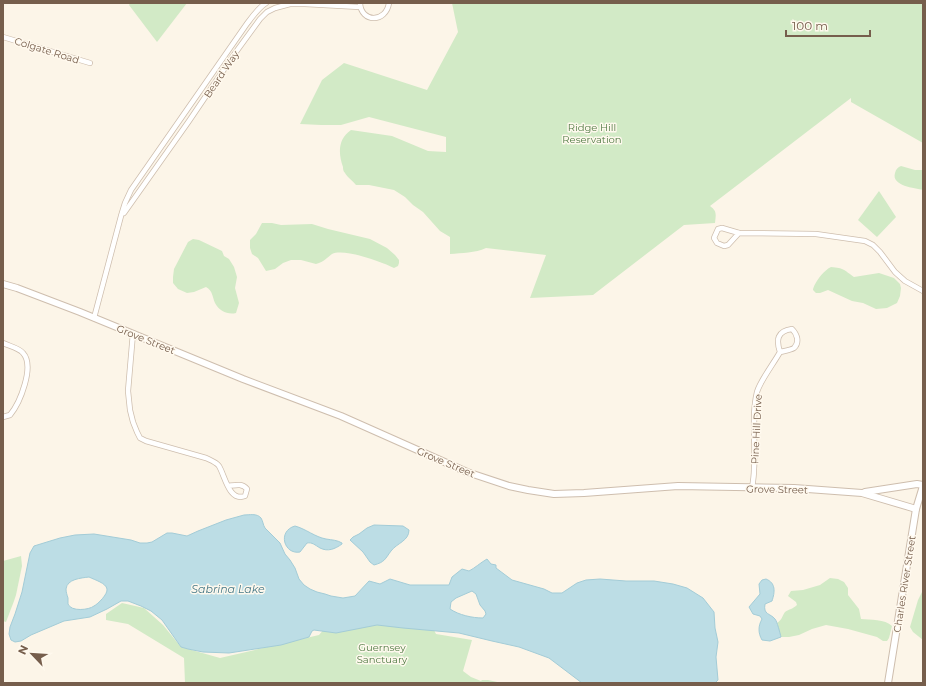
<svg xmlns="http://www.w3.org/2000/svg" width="926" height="686" viewBox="0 0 926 686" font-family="Montserrat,sans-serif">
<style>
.green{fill:#d2eac6}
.water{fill:#bcdde5;stroke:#a3ccd7;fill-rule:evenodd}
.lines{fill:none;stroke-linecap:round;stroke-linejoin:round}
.minor-casing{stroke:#cebeae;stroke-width:6}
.tertiary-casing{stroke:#cebeae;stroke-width:8}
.minor{stroke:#fff;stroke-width:4.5}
.tertiary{stroke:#fff;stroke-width:6}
.labels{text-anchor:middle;stroke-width:3;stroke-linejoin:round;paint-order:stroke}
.street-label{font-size:10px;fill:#765e4c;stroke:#fff9ee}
.park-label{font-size:10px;fill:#517b44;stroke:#fff9ee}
.water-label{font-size:11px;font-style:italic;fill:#477988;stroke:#fff9ee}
</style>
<rect width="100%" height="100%" fill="#fcf5e8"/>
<g class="green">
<polygon points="130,3 187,3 157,42 129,5"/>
<path d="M452,3h471v140l-72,-41v-4l-141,108c7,5 6,8 5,17l-31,2 -91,70 -63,3 16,-43 -60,-7c-11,5 -24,5 -36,6v-17l-10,-6 -17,-19 -10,-7 -8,-8 -11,-7 -25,-5h-13c-3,-4 -9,-8 -11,-12 -2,-2 -2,-4 -2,-6 -5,-14 -5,-28 8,-37l41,6 36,15 18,1v-15l-77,-20 -28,8h-20l-21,-1 22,-44 22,-17 83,27 31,-58z"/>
<path d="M901,166l14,4h8v20c-8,-2 -32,-4 -28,-17 1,-4 3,-6 6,-7z"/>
<polygon points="879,191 896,217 877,237 858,220"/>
<path d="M262,223h10l9,2 31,-1 16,5 42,10 17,9 8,7 4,5v3l-1,3 -4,2c-12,-6 -50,-20 -62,-14 -2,1 -3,3 -5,4 -3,3 -7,5 -11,6l-15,-4h-10l-8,3 -8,6 -9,2 -8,-13 -6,-4 -2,-6v-8l6,-6z"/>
<path d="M193,239l6,1 23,11 2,5 5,3 5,8 3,10 -2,11 4,15 -3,10c-8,2 -17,-2 -21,-10 -3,-7 -2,-12 -9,-16l-12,5 -7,1 -9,-4 -5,-6v-6l1,-8 14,-27z"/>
<path d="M831,267c13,1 13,3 23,10l25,-4 15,5 6,6 1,4 -1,8 -3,7 -10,5 -11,1 -13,-6 -11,-2 -24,-11 -8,3h-4l-3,-3c1,-7 11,-20 18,-23z"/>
<polygon points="21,556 22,566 16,595 14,601 6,622 3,621 3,561"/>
<path d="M830,578l8,1 6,3 4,6v7l11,14 2,10c9,1 24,0 31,7l-3,12 -2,3h-4l-6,-4 -29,-8 -22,-4 -14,4 -13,6 -10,2h-8l-3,-8 -1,-6c5,-3 5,-7 8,-11 4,-3 8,-3 12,-7l-1,-3 -8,-6 3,-5 12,-1 17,-5z"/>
<polygon points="923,590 923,640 913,632 910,627 918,600"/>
<polygon points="122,603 144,608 163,625 181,647 220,658 319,635 325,628 380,623 433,628 436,634 472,640 463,671 471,677 481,681 482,680 488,680 502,683 185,683 184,658 128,624 106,620 106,614"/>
</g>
<g class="water">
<path d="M244,515c5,0 13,-2 17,3 2,3 2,7 4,10l15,15 5,11 5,6 5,8 4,11 5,6 6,4 7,3 8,2 6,2 12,2 12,-2 14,-15 11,3 10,-5 20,6h39l3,-8 10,-8 7,2c6,-3 11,-8 18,-12l4,5 5,1v3l16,12 32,9 8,4h10l15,-10 9,-3 14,-1 26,2h28l19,3 14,4 16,10 11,14 1,16 3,14 -2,15 2,23 -3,3h-133l-33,-25 -30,-11 -27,-6 -33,-8 -56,-5 -26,-3 -41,8 -22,-3 -2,1 -3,6 -28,8 -52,8 -26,-1 -15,-3 -7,-2 -19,-27 -11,-9 -10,-5 -13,-5h-7l-14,8 -17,8 -26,4 -33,14 -10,6 -6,1 -4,-2 -2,-6 1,-7 5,-13 7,-22 8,-39 4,-7 26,-8 15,-3 19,-1 37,6 9,3h7l5,-1 15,-9h5l15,3 11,-5 28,-11zM89,577c6,3 17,6 18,12 1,5 -9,15 -13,17 -5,4 -23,6 -26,-2 0,-2 0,-4 0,-6 -1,-3 -2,-6 -2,-9 1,-10 15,-11 23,-12zM472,591l4,3 4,11 5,6 1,3 -3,4c-11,0 -24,-3 -33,-9l1,-7 5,-4z"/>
<path d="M374,525l29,1 6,4c0,11 -12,13 -18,21 -6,8 -6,11 -17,14l-4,-3 -7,-10 -13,-12 3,-3 6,-3 8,-6z"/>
<path d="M295,526c11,3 20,11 31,13 6,1 11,1 16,4v1c-7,5 -14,8 -22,4 -5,-3 -8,-6 -13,-5l-7,9c-16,3 -23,-21 -5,-26z"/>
<path d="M766,579c10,4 9,13 6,22l-7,3c-2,11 5,9 10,15 2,2 5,14 6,18l-11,4 -8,-1c-4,-7 -4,-14 0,-21l-2,-3 -7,-2 -4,-7 11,-13 -1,-10 3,-4z"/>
</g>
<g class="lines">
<g class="minor-casing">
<g id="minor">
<path d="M360,3c1,20 26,20 29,0"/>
<polyline points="3,37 90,63"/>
<polyline points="124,213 189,121 233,56 260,19 267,12 275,8 290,4 305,4 360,7"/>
<polyline points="739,233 728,245 724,246 717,243 714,238 718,229 722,228 739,233 816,234 865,241 873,245 880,252 895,272 905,281 923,291"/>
<path d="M94,318l27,-102 4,-13 6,-13 115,-165c6,-8 12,-17 20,-22"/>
<path d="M133,333l-5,58 2,19 3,12 4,10 3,6 6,3 60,17c4,2 10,4 13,8 6,10 10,36 26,30l2,-7c-5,-6 -11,-4 -19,-3"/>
<path d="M3,343c6,3 16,5 20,10 12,13 -3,50 -13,62l-7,2"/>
<path d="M752,488c1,-6 2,-12 2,-19 2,-25 -3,-52 3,-77 3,-11 17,-29 23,-40 -4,-12 -3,-21 12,-23 5,5 8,13 2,19 -3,2 -10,3 -14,4"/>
</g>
</g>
<g class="tertiary-casing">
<g id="tertiary">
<polyline points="3,284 17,288 80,312 243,379 341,416 467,472 509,486 528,490 554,494 584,493 678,486 794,488 862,493 916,509"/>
<polyline points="865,492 917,484 923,485"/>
<polyline points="888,683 916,509 923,486"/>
</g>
</g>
<use href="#minor" class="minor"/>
<use href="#tertiary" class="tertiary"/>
</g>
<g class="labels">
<g class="street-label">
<text transform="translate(47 50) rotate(17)" y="4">Colgate Road</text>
<text transform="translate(221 74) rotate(-56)" y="4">Beard Way</text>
<text transform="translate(146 339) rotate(22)" y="4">Grove Street</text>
<text transform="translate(756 429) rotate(-87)" y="4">Pine Hill Drive</text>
<text transform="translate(446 462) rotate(23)" y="4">Grove Street</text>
<text transform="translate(777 489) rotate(1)" y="4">Grove Street</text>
<text transform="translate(904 584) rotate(-81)" y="4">Charles River Street</text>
</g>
<g class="park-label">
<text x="592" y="131">Ridge Hill<tspan x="592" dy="12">Reservation</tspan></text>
<text x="382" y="651">Guernsey<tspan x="382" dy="12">Sanctuary</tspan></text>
</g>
<g class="water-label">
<text x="228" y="593">Sabrina Lake</text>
</g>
</g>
<rect width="926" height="686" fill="none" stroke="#765e4c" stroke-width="8"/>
<g transform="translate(32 654) rotate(295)" stroke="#fff9ee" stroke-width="3" paint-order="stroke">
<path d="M0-3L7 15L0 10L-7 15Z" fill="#765e4c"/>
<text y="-6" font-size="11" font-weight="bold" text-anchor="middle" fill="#765e4c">N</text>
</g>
<path d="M786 30v6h84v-6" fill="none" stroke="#765e4c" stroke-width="2"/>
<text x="792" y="30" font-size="12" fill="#765e4c" stroke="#fff9ee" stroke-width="3" paint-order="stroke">100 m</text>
</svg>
